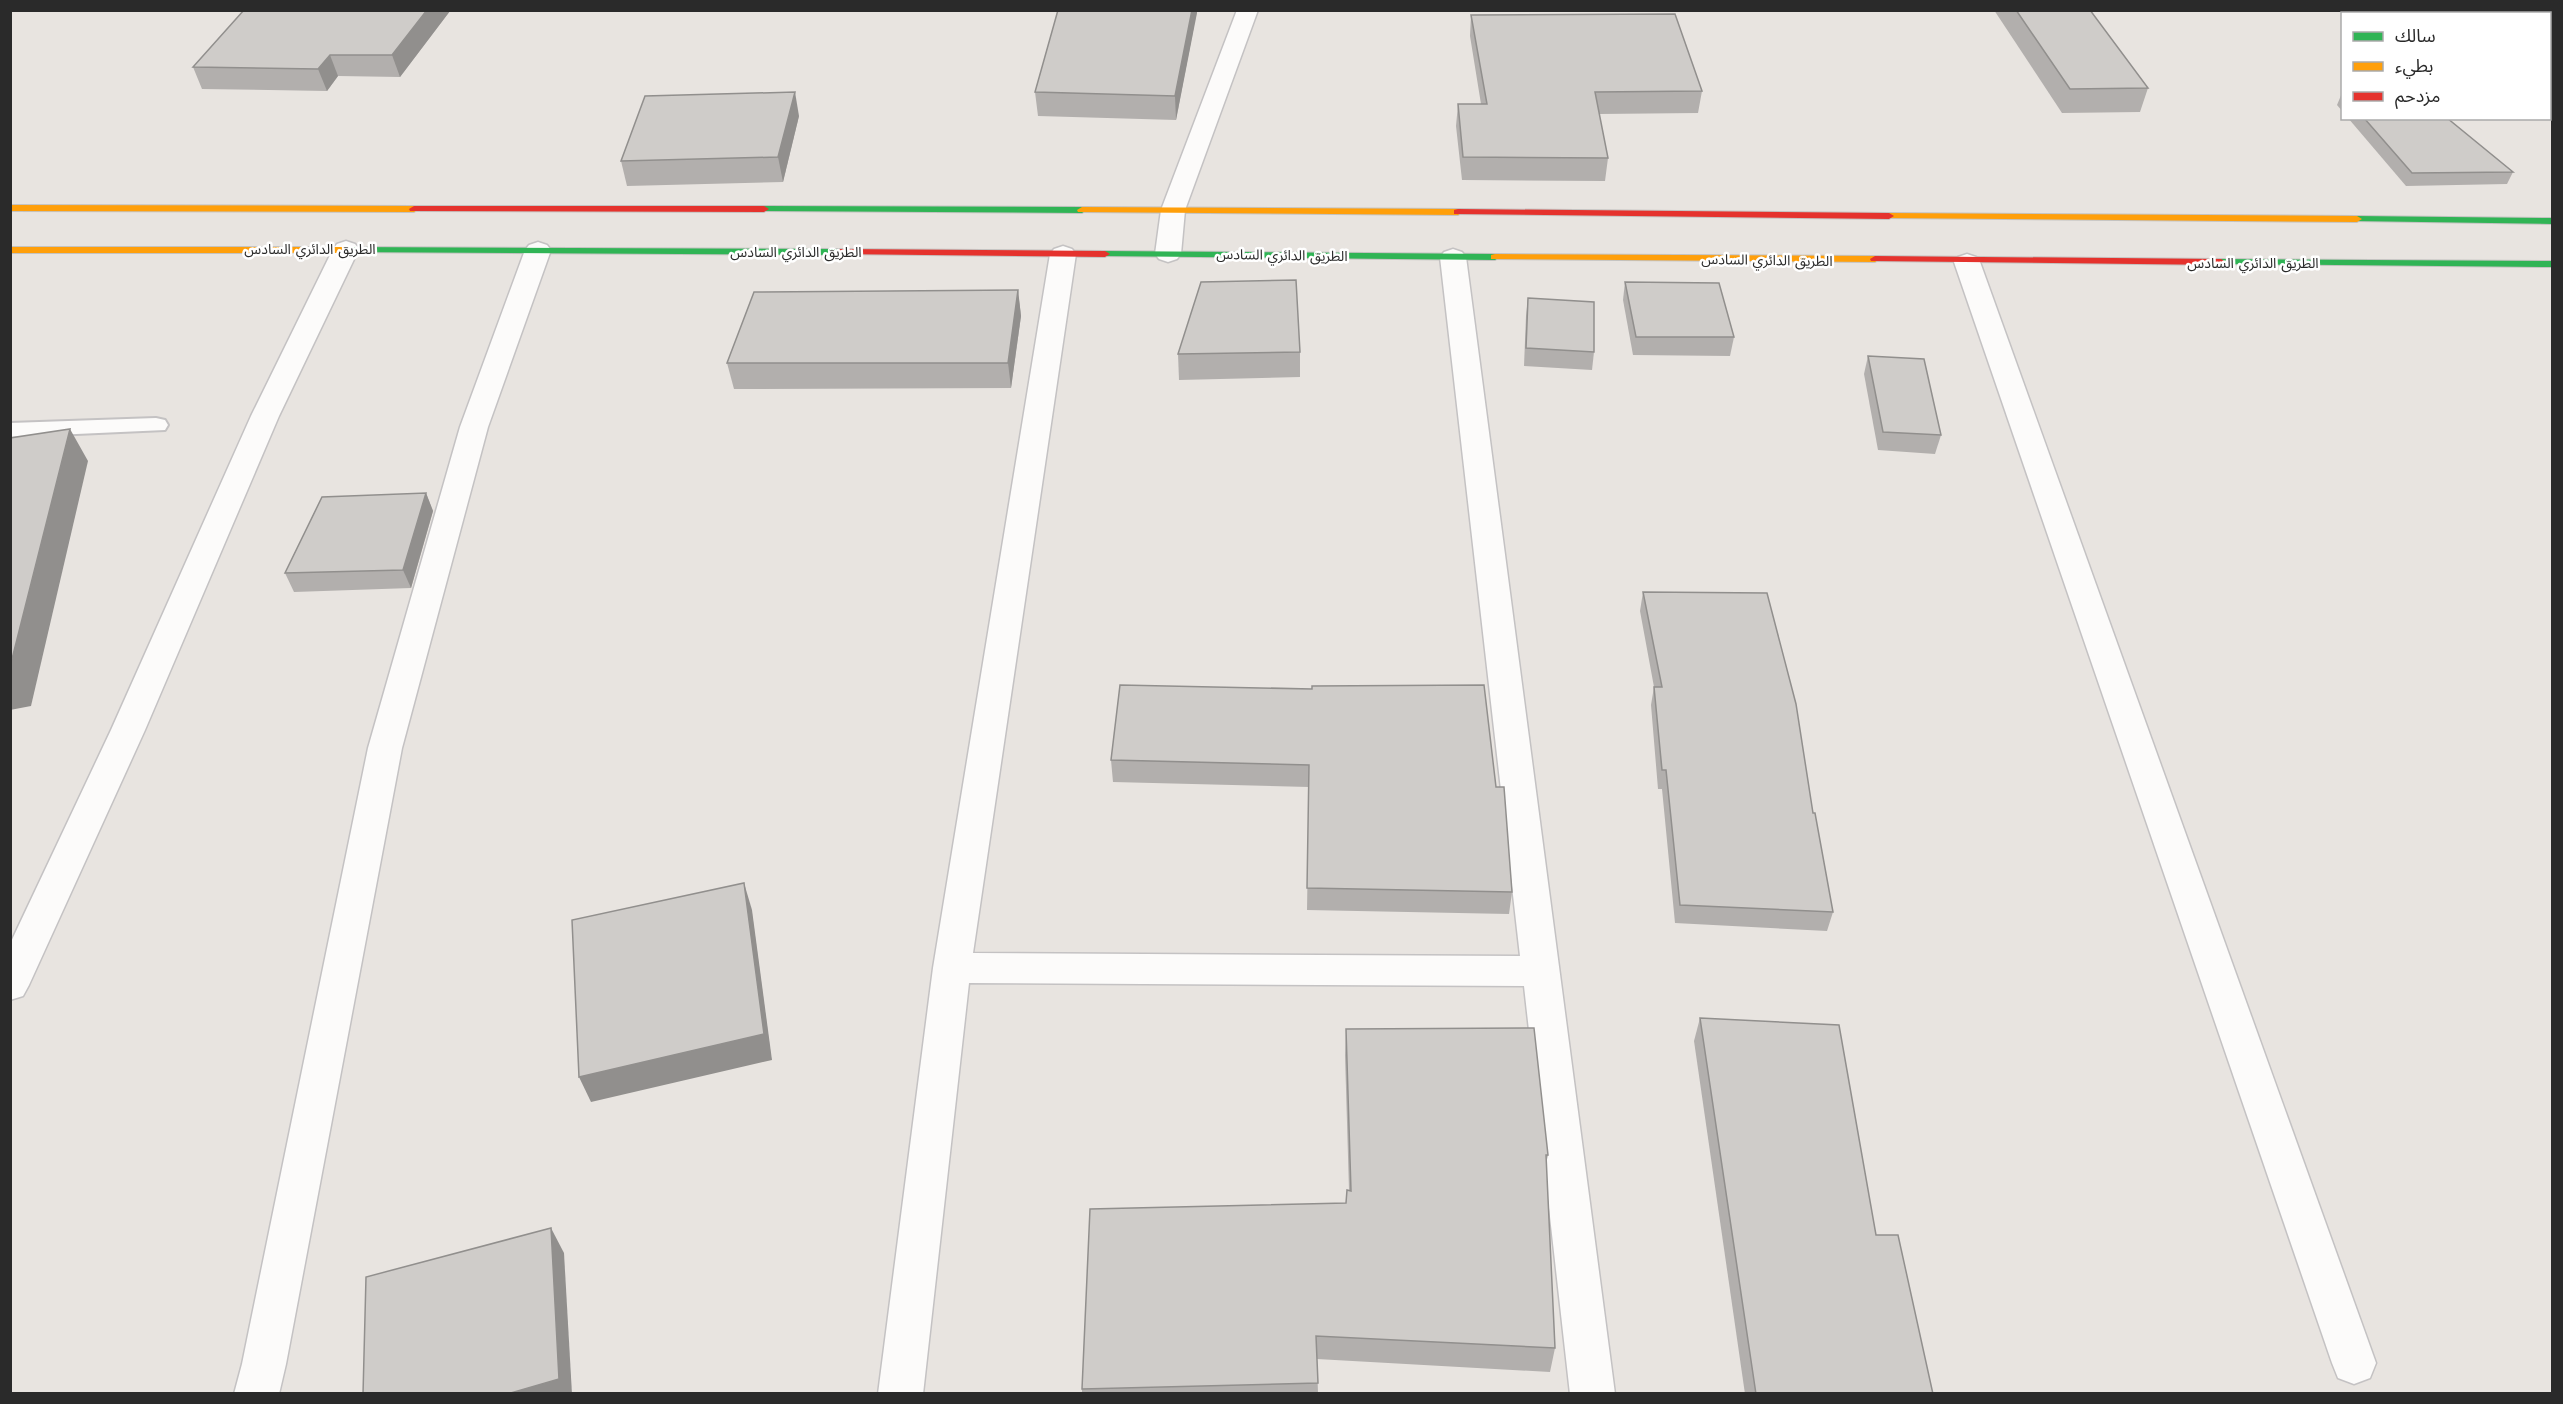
<svg xmlns="http://www.w3.org/2000/svg" width="2563" height="1404" viewBox="0 0 2563 1404" font-family="'Work Sans','Noto Sans Arabic',sans-serif">
<style>
.lines{fill:none;stroke-linecap:round;stroke-linejoin:round}
.lane-casing{stroke:#c4c2c3;stroke-width:4}
.street-casing{stroke:#c4c2c3;stroke-width:3}
.fast-casing{stroke:#c4c3c1;stroke-width:2}
.slow-casing{stroke:#c4c3c1;stroke-width:2}
.jam-casing{stroke:#c4c3c1;stroke-width:2}
.lane{fill:#fcfbfa;fill-rule:evenodd}
.street{fill:#fcfbfa;fill-rule:evenodd}
.fast{fill:#30b455;fill-rule:evenodd}
.slow{fill:#ff9f0a;fill-rule:evenodd}
.jam{fill:#e5322d;fill-rule:evenodd}
.wall{fill:#b2afad}
.shaded-wall{fill:#918f8d}
.building{fill:#cfccc9;stroke:#918f8d;stroke-width:1.5}
.labels{text-anchor:middle;stroke-width:5;stroke-linejoin:round;paint-order:stroke}
.far-street-label{font-size:14px;fill:#2a2a2a;stroke:#fff}
</style>
<rect width="100%" height="100%" fill="#e8e4e0"/>
<g class="lines">
<g class="lane-casing">
<polygon id="lane" points="156,418 165,420 168,425 165,430 10,437 10,423"/>
</g>
<g class="street-casing">
<g id="street">
<polygon points="1237,10 1258,10 1185,210 1181,254 1177,259 1168,262 1159,259 1155,254 1161,210"/>
<polygon points="2421,10 2449,10 2451,14 2423,14"/>
<polygon points="2550,44 2552,44 2552,58 2550,57"/>
<polygon points="346,241 355,244 359,249 279,416 145,730 29,985 23,996 10,1000 10,944 111,730 251,416 333,249 337,244"/>
<polygon points="538,242 547,245 551,250 488,427 402,748 286,1364 279,1394 234,1394 242,1364 368,748 460,427 525,250 529,245"/>
<polygon points="1063,246 1072,249 1076,254 973,953 1520,956 1440,257 1444,252 1453,249 1462,252 1466,257 1615,1394 1570,1394 1524,986 969,983 923,1394 878,1394 933,968 1050,254 1054,249"/>
<polygon points="1967,254 1976,257 1980,262 2376,1363 2370,1378 2354,1384 2338,1378 2332,1363 1954,262 1958,257"/>
</g>
</g>
<g class="fast-casing">
<g id="fast">
<polygon points="764,206 1082,207 1087,210 1082,213 760,211 759,209"/>
<polygon points="2357,216 2552,218 2552,224 2353,221 2353,217"/>
<polygon points="344,247 839,249 844,252 839,255 340,252 339,250"/>
<polygon points="1105,251 1495,254 1500,257 1495,260 1101,256 1101,252"/>
<polygon points="2221,259 2552,261 2552,267 2217,264 2217,260"/>
</g>
</g>
<g class="slow-casing">
<g id="slow">
<polygon points="10,205 414,206 419,209 414,212 10,211"/>
<polygon points="1082,207 1458,209 1463,212 1458,215 1078,212 1077,210"/>
<polygon points="1889,213 2357,216 2362,219 2357,222 1885,218 1885,214"/>
<polygon points="10,247 344,247 349,250 344,253 10,253"/>
<polygon points="1495,254 1875,256 1880,259 1875,262 1491,259 1491,255"/>
</g>
</g>
<g class="jam-casing">
<g id="jam">
<polygon points="414,206 764,206 769,209 764,212 410,211 409,209"/>
<polygon points="1458,209 1889,213 1894,216 1889,219 1454,214 1454,210"/>
<polygon points="839,249 1105,251 1110,254 1105,257 835,254 834,252"/>
<polygon points="1875,256 2221,259 2226,262 2221,265 1871,261 1870,259"/>
</g>
</g>
<use href="#lane" class="lane"/>
<use href="#street" class="street"/>
<use href="#fast" class="fast"/>
<use href="#slow" class="slow"/>
<use href="#jam" class="jam"/>
</g>
<g class="wall">
<polygon points="1058,10 1197,10 1176,120 1038,116 1035,92"/>
<polygon points="1994,10 2090,10 2148,88 2140,112 2062,113"/>
<polygon points="450,11 400,77 338,76 327,91 202,89 193,67"/>
<polygon points="1471,15 1702,91 1698,113 1599,114 1608,158 1605,181 1462,180 1456,126 1458,104 1481,104 1470,36"/>
<polygon points="2342,93 2343,93 2343,112 2337,105"/>
<polygon points="799,116 783,182 627,186 621,161"/>
<polygon points="2348,118 2447,118 2513,172 2507,184 2406,186"/>
<polygon points="1625,282 1734,337 1730,356 1633,355 1623,300"/>
<polygon points="1018,290 1021,316 1011,388 734,389 727,363"/>
<polygon points="1528,298 1594,352 1592,370 1524,366 1526,316"/>
<polygon points="1300,352 1300,377 1179,380 1178,354"/>
<polygon points="1868,356 1941,435 1935,454 1878,450 1864,374"/>
<polygon points="426,493 433,511 411,588 294,592 285,573"/>
<polygon points="1643,592 1813,813 1833,912 1827,931 1675,923 1662,789 1658,789 1651,705 1654,687 1640,611"/>
<polygon points="1120,685 1496,787 1512,892 1509,914 1307,910 1309,787 1113,782 1111,760"/>
<polygon points="1700,1018 1876,1235 1933,1394 1745,1394 1694,1041"/>
<polygon points="1346,1029 1548,1155 1546,1164 1555,1348 1550,1372 1317,1359 1318,1394 1082,1394 1082,1389 1346,1203 1349,1190 1345,1055"/>
</g>
<g class="shaded-wall">
<polygon points="427,10 450,11 400,77 392,55"/>
<polygon points="1192,10 1197,10 1197,13 1176,120 1175,96"/>
<polygon points="330,55 338,76 327,91 318,69"/>
<polygon points="795,92 799,116 783,182 778,157"/>
<polygon points="1018,290 1021,316 1011,388 1008,363"/>
<polygon points="70,429 88,461 31,706 10,710 10,667"/>
<polygon points="426,493 433,511 411,588 403,570"/>
<polygon points="744,883 752,910 772,1060 591,1102 579,1077"/>
<polygon points="551,1228 564,1253 572,1394 507,1394"/>
</g>
<g class="building">
<polygon points="244,10 427,10 392,55 330,55 318,69 193,67"/>
<polygon points="1058,10 1192,10 1175,96 1035,92"/>
<polygon points="2016,10 2090,10 2148,88 2070,89"/>
<polygon points="1675,14 1702,91 1595,92 1608,158 1463,157 1458,104 1487,104 1471,15"/>
<polygon points="795,92 778,157 621,161 645,96"/>
<polygon points="2364,118 2447,118 2513,172 2412,173"/>
<polygon points="1296,280 1300,352 1178,354 1201,282"/>
<polygon points="1625,282 1719,283 1734,337 1636,337"/>
<polygon points="1018,290 1008,363 727,363 754,292"/>
<polygon points="1528,298 1594,302 1594,352 1526,348"/>
<polygon points="1868,356 1924,359 1941,435 1883,432"/>
<polygon points="70,429 10,667 10,438"/>
<polygon points="426,493 403,570 285,573 322,497"/>
<polygon points="1643,592 1767,593 1796,704 1813,813 1815,813 1833,912 1680,905 1666,770 1662,770 1654,687 1662,687"/>
<polygon points="1120,685 1312,689 1312,686 1484,685 1496,787 1504,787 1512,892 1307,888 1309,765 1111,760"/>
<polygon points="744,883 764,1034 579,1077 572,920"/>
<polygon points="1700,1018 1839,1025 1876,1235 1898,1235 1933,1394 1756,1394"/>
<polygon points="1534,1028 1548,1155 1546,1155 1555,1348 1316,1336 1318,1383 1082,1389 1090,1209 1346,1203 1347,1190 1351,1191 1346,1029"/>
<polygon points="551,1228 559,1379 507,1394 363,1394 366,1277"/>
</g>
<g class="labels">
<g class="far-street-label">
<text x="310" y="254">الطريق الدائري السادس</text>
<text x="796" y="257">الطريق الدائري السادس</text>
<text transform="translate(1282 255) rotate(1)" y="5">الطريق الدائري السادس</text>
<text transform="translate(1767 260) rotate(1)" y="5">الطريق الدائري السادس</text>
<text x="2253" y="268">الطريق الدائري السادس</text>
</g>
</g>
<rect width="2563" height="1404" fill="none" stroke="#2a2a2a" stroke-width="24"/>
<rect x="2341" y="12" width="210" height="108" fill="#ffffff" stroke="#aaaaaa" stroke-width="1.5"/>
<rect x="2353" y="32" width="30" height="9" fill="#30b455" stroke="#aaaaaa" stroke-width="1.5"/>
<text x="2395" y="42" font-size="18" fill="#2a2a2a">سالك</text>
<rect x="2353" y="62" width="30" height="9" fill="#ff9f0a" stroke="#aaaaaa" stroke-width="1.5"/>
<text x="2395" y="72" font-size="18" fill="#2a2a2a">بطيء</text>
<rect x="2353" y="92" width="30" height="9" fill="#e5322d" stroke="#aaaaaa" stroke-width="1.5"/>
<text x="2395" y="102" font-size="18" fill="#2a2a2a">مزدحم</text>
</svg>
